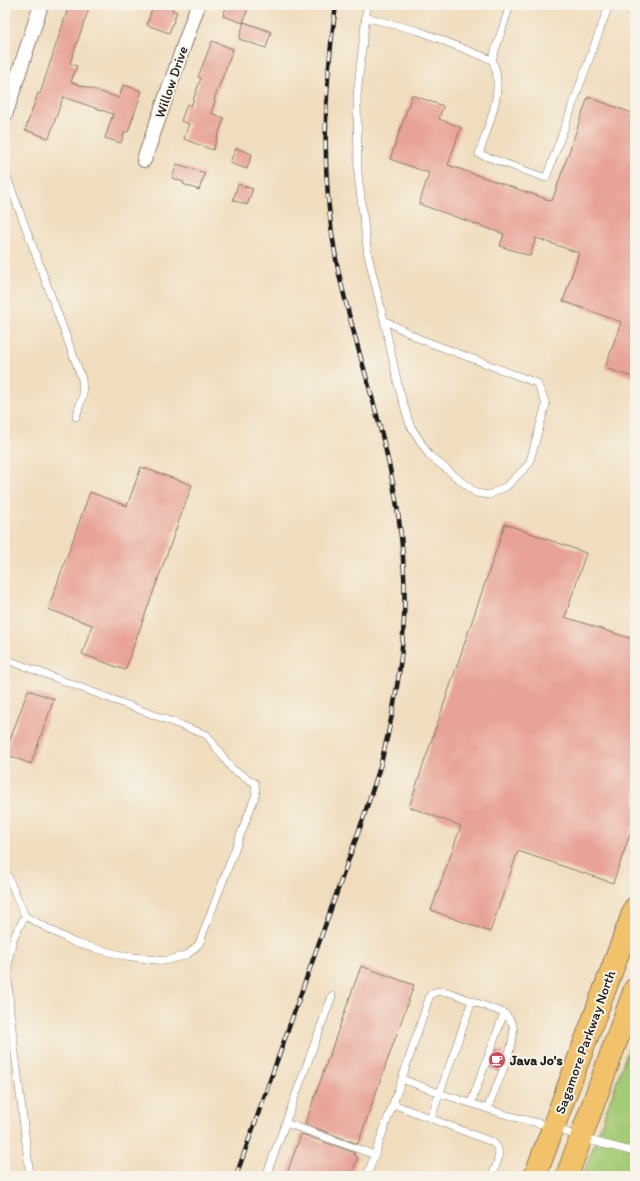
<svg xmlns="http://www.w3.org/2000/svg" width="640" height="1181" viewBox="0 0 640 1181" font-family="Itim,sans-serif">
<style>
.green{fill:#a4ca75;stroke:#607348}
.building{fill:#e8a296}
.lines{fill:none;stroke-linecap:round;stroke-linejoin:round}
.lane-casing{stroke:#867c6c;stroke-width:8}
.street-casing{stroke:#867c6c;stroke-width:16}
.primary-casing{stroke:#867c6c;stroke-width:24}
.lane{stroke:#fff;stroke-width:7}
.street{stroke:#fff;stroke-width:14}
.primary{stroke:#f2c26a;stroke-width:22}
.rail-casing{stroke:#1c1c1c;stroke-width:4.5}
.rail{stroke:#f7f3e8;stroke-width:3;stroke-dasharray:9;stroke-linecap:butt}
.labels{text-anchor:middle;stroke-width:4;stroke-linejoin:round;paint-order:stroke}
.street-label{font-size:14px;fill:#1c1c1c;stroke:#f7f3e8}
.poi-label{font-size:14px;font-weight:bold;fill:#1c1c1c;stroke:#f7f3e8;text-anchor:start}
</style>
<rect width="100%" height="100%" fill="#f7f3e8"/>
<filter id="ink" filterUnits="userSpaceOnUse"><feTurbulence type="fractalNoise" baseFrequency=".025" numOctaves="2"/><feDisplacementMap in="SourceGraphic" scale="8" xChannelSelector="R" yChannelSelector="G"/><feConvolveMatrix kernelMatrix="1 2 1 2 8 2 1 2 1" color-interpolation-filters="sRGB"/></filter>
<filter id="wash" filterUnits="userSpaceOnUse"><feTurbulence type="fractalNoise" baseFrequency=".012" numOctaves="4" result="noise"/><feDisplacementMap in="SourceGraphic" scale="16" xChannelSelector="R" yChannelSelector="G"/><feGaussianBlur stdDeviation="0.9" result="paint"/><feColorMatrix in="noise" values="0 0 0 0 0 0 0 0 0 0 0 0 0 0 0 0 0 1.4 0 .05"/><feComposite in="paint" operator="in"/></filter>
<g filter="url(#wash)">
<rect width="100%" height="100%" fill="#f0ddbd"/>
<polygon class="green" points="635,1030 635,1176 583,1176"/>
<g id="blocks">
<g class="building">
<polygon points="69,5 90,5 70,63 77,66 71,82 119,98 123,85 142,91 128,132 125,131 121,143 105,138 113,114 63,97 49,138 25,130 38,93 40,94"/>
<polygon points="153,5 174,5 172,10 177,12 169,33 147,25"/>
<polygon points="227,5 249,5 243,23 223,16"/>
<polygon points="244,22 271,32 266,48 239,39"/>
<polygon points="212,41 233,49 214,100 215,101 211,113 224,118 213,150 184,139 189,124 181,121 187,104 191,106 201,78 198,77"/>
<polygon points="412,95 443,106 439,119 461,127 448,165 552,201 588,97 635,114 635,378 605,368 621,322 563,301 579,253 536,238 530,256 500,246 504,234 419,204 429,173 390,159"/>
<polygon points="236,148 252,154 247,169 230,163"/>
<polygon points="177,164 205,173 199,190 183,184 184,182 172,178"/>
<polygon points="238,184 253,189 247,205 233,200"/>
<polygon points="141,467 192,485 125,670 82,654 92,625 48,609 90,492 127,506"/>
<polygon points="505,524 586,553 565,617 635,640 635,820 613,883 518,851 490,932 431,910 461,826 409,807"/>
<polygon points="28,690 54,699 31,764 5,754"/>
<polygon points="361,966 414,985 358,1144 305,1124"/>
<polygon points="496,1050 504,1052 498,1070 490,1067"/>
<polygon points="301,1134 355,1153 354,1155 358,1157 351,1176 286,1176"/>
</g>
</g>
</g>
<g filter="url(#ink)">
<use href="#blocks" fill-opacity="0" stroke="#867c6c" stroke-width="1"/>
<g class="lines">
<g class="lane-casing">
<g id="lane">
<polyline points="367,5 357,96 358,174 368,255 384,320 399,389 410,425 429,455 476,493 489,495 507,486 529,464 546,404 537,383 420,339 384,320"/>
<polyline points="613,5 635,12"/>
<polyline points="365,17 419,31 492,60 510,5"/>
<path d="M492,60c14,28 -4,66 -13,94l67,24 63,-173"/>
<polyline points="5,172 82,379 83,395 76,417"/>
<polyline points="5,659 207,735 232,769 255,783 256,794 199,944 187,955 165,961 125,956 75,943 25,916 5,870"/>
<polyline points="25,916 13,939 9,956 8,976 10,1012 30,1176"/>
<path d="M402,1079l28,-84c11,-10 30,2 42,6l-41,117"/>
<polyline points="471,1103 504,1013 472,1001"/>
<path d="M393,1104l99,38c13,9 4,22 0,34"/>
<path d="M487,1109c7,-18 30,-66 26,-83 -1,-5 -5,-9 -9,-13"/>
<polyline points="286,1123 375,1155"/>
<polyline points="266,1176 332,996"/>
<polyline points="367,1176 402,1079 439,1093 510,1116 554,1127 581,1138 635,1152"/>
</g>
</g>
<g class="street-casing">
<g id="street">
<polyline points="5,115 41,5"/>
<polyline points="144,160 198,5"/>
</g>
</g>
<g class="primary-casing">
<g id="primary">
<polyline points="535,1176 635,908"/>
<polyline points="567,1176 635,989"/>
</g>
</g>
<use href="#lane" class="lane"/>
<use href="#street" class="street"/>
<use href="#primary" class="primary"/>
<g class="rail-casing">
<path id="rail" d="M236,1176l127,-357c6,-20 14,-40 19,-60 15,-59 25,-124 22,-185 -2,-43 -9,-86 -19,-127 -14,-58 -33,-115 -46,-173 -19,-89 -16,-180 -3,-269"/>
</g>
<use href="#rail" class="rail"/>
</g>
</g>
<defs>
<g id="cafe-disc" transform="scale(0.9)"><circle r="9.5" fill="#d1495b" stroke="#f7f3e8"/><path d="M-5.5-4.5H6V0H3Q3 3.5 0 3.5H-2.5Q-5.5 3.5-5.5 0ZM3-3.2v2h1.7v-2ZM-6 4.5H4V6H-6Z" fill="#fff"/></g>
</defs>
<g fill-rule="evenodd">
<use href="#cafe-disc" x="497" y="1060"/>
</g>
<g class="labels">
<g class="street-label">
<text transform="translate(171 82) rotate(-71)" y="5">Willow Drive</text>
<text transform="translate(585 1042) rotate(-70)" y="5">Sagamore Parkway North</text>
</g>
<g class="poi-label">
<text x="510" y="1065">Java Jo's</text>
</g>
</g>
<rect width="640" height="1181" fill="none" stroke="#f7f3e8" stroke-width="20"/>
</svg>
